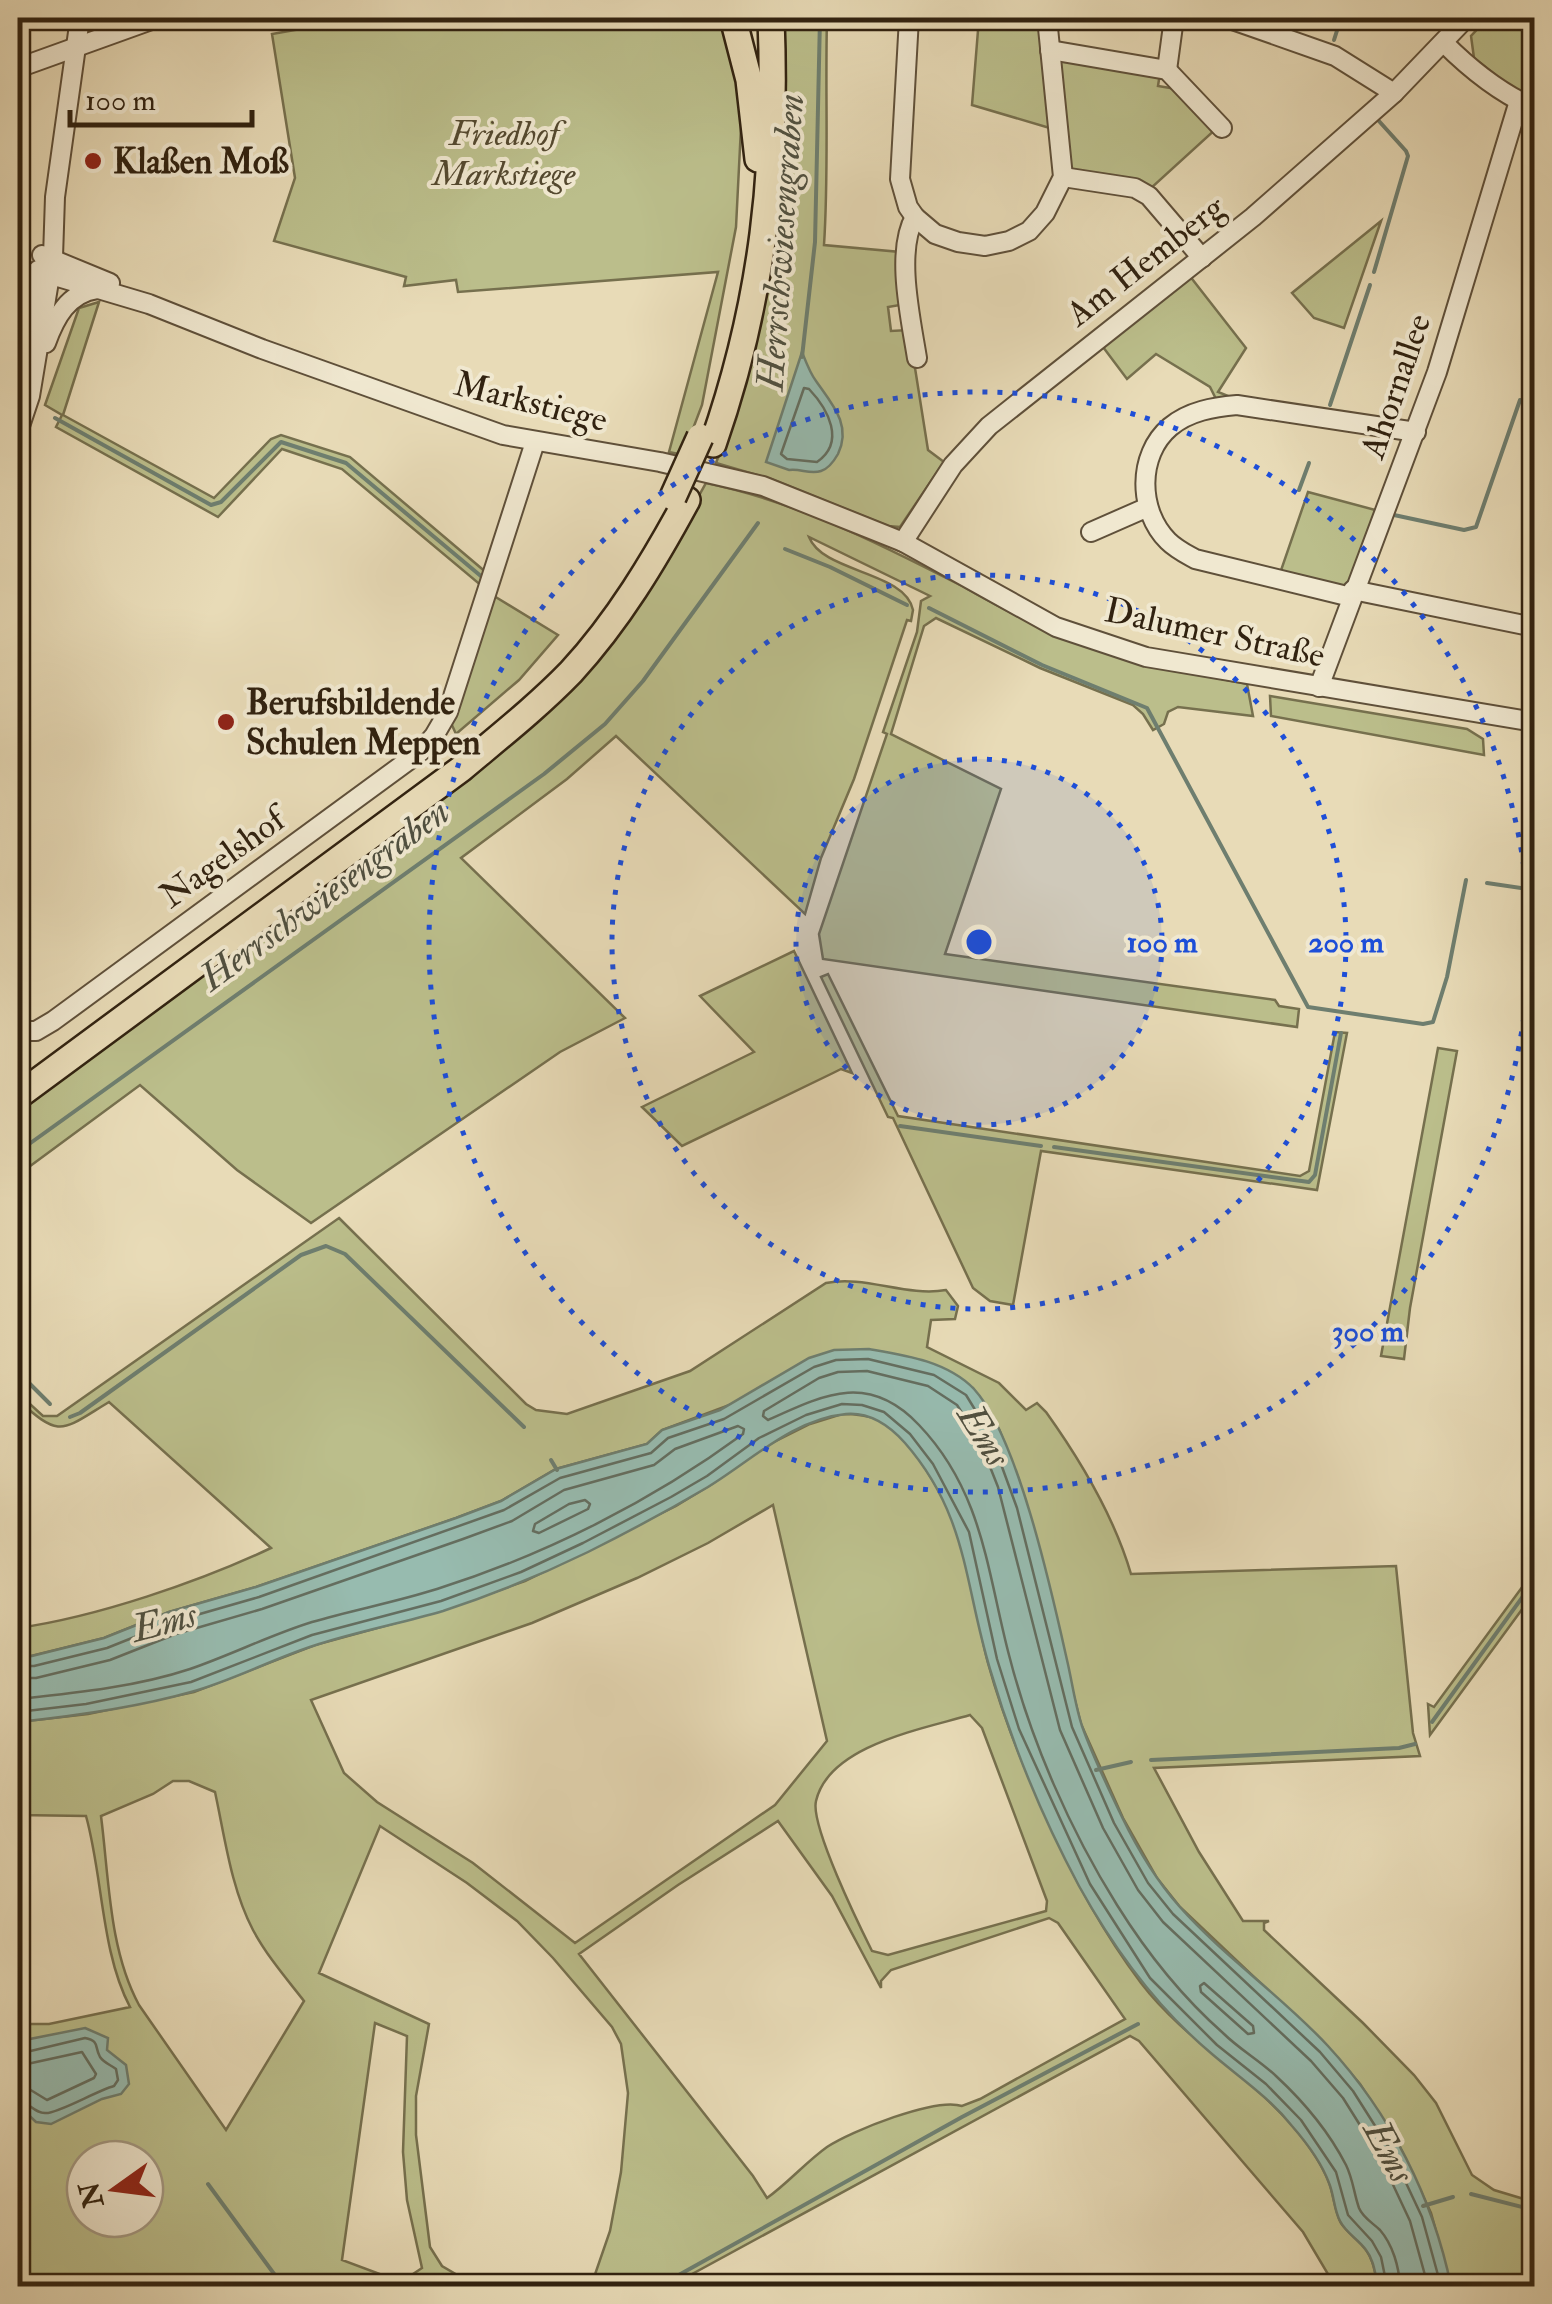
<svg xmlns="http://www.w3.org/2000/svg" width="1552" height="2304" viewBox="0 0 1552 2304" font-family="'IM FELL Double Pica',serif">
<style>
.green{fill:#bbbe8b;stroke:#76704e;stroke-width:2.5;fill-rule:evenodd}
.water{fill:#97bbaf;stroke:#6e7e6f;stroke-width:2.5}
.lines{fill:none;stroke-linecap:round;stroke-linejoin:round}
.shore{stroke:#646e60;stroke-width:2.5}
.stream{stroke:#6e7e6f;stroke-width:4}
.minor-casing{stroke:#5f503a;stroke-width:22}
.highway-casing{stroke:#312210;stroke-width:30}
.minor{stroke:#f0e8d0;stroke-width:18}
.highway{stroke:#e8dbb7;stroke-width:25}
.highway-bridge-casing{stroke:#312210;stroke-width:30;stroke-linecap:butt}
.highway-bridge{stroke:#e8dbb7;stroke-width:25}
.ring{fill:none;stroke:#1d4ed8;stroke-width:5;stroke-dasharray:5 10}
.poi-dot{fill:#8f2418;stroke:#f0e8d0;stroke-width:4}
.labels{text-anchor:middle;stroke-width:8;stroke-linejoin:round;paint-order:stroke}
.park-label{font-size:35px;font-style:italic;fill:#54492f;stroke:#f0e8d0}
.poi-label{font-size:35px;font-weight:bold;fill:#312210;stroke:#f0e8d0;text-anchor:start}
.street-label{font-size:35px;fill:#312210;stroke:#f0e8d0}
.water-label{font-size:38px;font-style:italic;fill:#505040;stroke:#f0e8d0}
.centre{fill:#1d4ed8;stroke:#f0e8d0;stroke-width:5}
.ring-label{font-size:30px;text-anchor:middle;font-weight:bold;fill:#1d4ed8;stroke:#f0e8d0;stroke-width:8;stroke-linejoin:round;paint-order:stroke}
</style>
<rect width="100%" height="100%" fill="#e8dbb7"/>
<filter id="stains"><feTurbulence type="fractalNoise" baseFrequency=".002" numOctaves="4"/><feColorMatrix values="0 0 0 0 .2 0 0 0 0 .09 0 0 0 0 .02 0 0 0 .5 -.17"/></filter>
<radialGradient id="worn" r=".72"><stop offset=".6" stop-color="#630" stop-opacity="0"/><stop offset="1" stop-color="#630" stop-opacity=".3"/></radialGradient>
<g class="green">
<polygon points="310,18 348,18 350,23 381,18 725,18 743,87 736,227 702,405 683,455 669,452 718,272 458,292 456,280 404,286 406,277 274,241 295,178 272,34 312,27"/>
<path d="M780,18h47c-2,76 2,151 -3,227l76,7v53l-12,2 3,24 18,-1 19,120 16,12 -44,65 -12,-1 -117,-47 -55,-16 15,-39z"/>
<polygon points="979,18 1042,18 1053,129 972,105"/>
<polygon points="1488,18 1534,18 1534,101 1518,93 1474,58 1471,36"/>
<polygon points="1059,59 1160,73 1158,86 1182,90 1217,128 1149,190 1072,171 1068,167"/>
<polygon points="1381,221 1344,328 1314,318 1292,293"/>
<polygon points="1189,275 1246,348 1218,392 1255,407 1220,407 1210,387 1156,354 1127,379 1100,343"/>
<polygon points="99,302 63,415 214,498 271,439 281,435 350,457 488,574 483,587 342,469 282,449 218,517 56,427 62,415 45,405 79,308"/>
<path d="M706,483c89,18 174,61 254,102 31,17 62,35 95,49 61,26 127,37 192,50l6,32 -75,-9 -10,5 -4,12 -11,6 -10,-16 -10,-9 -93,-37 -104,-50 -12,8 -33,108 110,55 -56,165 330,46 4,6 20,3 -2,18 -474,-68 -4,-25 68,-200 -4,-2 34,-100 4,-31 9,-5 -121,-59c14,36 96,34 104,73l-2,11 -4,-1 -53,159 -33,79 -16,56 -189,-178 -49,43 -106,79 164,160 -65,34 -249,171 -74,-53 -97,-85 -122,90v-64l444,-329 198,-216z"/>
<polygon points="1308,492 1379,511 1345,595 1278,579"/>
<polygon points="494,596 558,635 519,680 456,734 451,723"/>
<polygon points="1270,696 1467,729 1483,739 1484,755 1271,716"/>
<polygon points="794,951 852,1073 841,1069 833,1073 682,1146 642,1107 754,1052 700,996"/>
<polygon points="828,974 898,1116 1300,1176 1309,1171 1335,1032 1347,1033 1317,1190 1041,1151 1013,1305 990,1301 973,1288 893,1118 888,1117 821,977"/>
<polygon points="1438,1048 1457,1051 1410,1308 1404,1359 1381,1356"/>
<path d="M339,1218l187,186 10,6 31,4 123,-43 136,-88c39,-8 80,14 120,7l12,16 -3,13 -24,1 -4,27 72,36 27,27 11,-7 9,9c35,49 68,104 85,162l265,-8 17,167 7,23 -266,12 45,84 44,69h26l-5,2v7l99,93 51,52 22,28 36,72 22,15 40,12v84h-83l-20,-73 -32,-68 -39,-61 -33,-38 -147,-139 -23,-29 -34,-60 -42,-94 -62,-244 -20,-51 -26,-41 -241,16 -70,26 -15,14 -91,25 -55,32 -45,17 -200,69 -87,25 -65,26 -73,18h-13v-28c78,-11 181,-46 253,-80l-162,-146c-48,29 -48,37 -91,-2v-7l25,23h14z"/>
<path d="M842,1414c12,0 25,1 37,6 32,16 70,83 81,117 13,41 17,85 28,126 14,51 34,101 56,149 26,60 58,119 97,171 42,55 104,89 149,140 14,16 30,38 38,57 6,13 6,31 13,43 6,9 14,14 21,22 11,11 13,27 16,41h-43l-32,-54 -164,-191 -9,-5 -460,250h-79l19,-55 11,-59 7,-79 -7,-49 -9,-17 -59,-69 -36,-37 -50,-38 -87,-57 -61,147 110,51 -13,72v39l14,112 12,19 34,20h-458v-181l5,7 -5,-88h31l81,-17c-29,-55 -27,-130 -44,-191l-68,-1v-93l70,-8 106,-22 121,-47 128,-35 82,-29 151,-75 36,-22 52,-37 46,-23zM773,1505l54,236 -52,64 -200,138 -102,-80 -96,-61 -33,-29 -33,-73 221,-77 105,-45 71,-35zM970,1715l12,13 65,173 -1,10 -158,44 -16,-4c-13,-26 -62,-126 -56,-150 13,-56 107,-72 154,-86zM173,1781h16l26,11c10,46 16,96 38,138 14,26 33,48 51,71l-78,129 -87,-125c-30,-55 -30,-127 -38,-189l52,-22zM778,1821l54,75 49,92v-7l10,-11 158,-52 9,5 67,96 -145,80 -18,7c-26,-9 -111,25 -135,41 -21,15 -39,36 -60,51l-14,-22 -174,-222 99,-69zM375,2023l32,13 -4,116 4,48 15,68 -21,14 -59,-22zM85,2159h60v60h-60z"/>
<polygon points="1534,1571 1534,1593 1430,1735 1428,1704 1434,1707"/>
</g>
<g class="water">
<path d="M802,352c4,10 8,21 14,29 16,23 36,44 22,73 -4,7 -10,15 -17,17 -11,4 -21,-3 -32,-1l-23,-8z"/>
<path d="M869,1349c35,6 78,12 105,40 44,48 78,204 93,271 5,21 8,45 15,66 11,31 26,62 40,91 15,31 34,63 57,89 45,51 103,90 149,140 62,67 105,152 123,240h-73c-3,-12 -4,-26 -12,-36 -8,-11 -20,-17 -26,-29 -6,-11 -6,-26 -11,-38 -7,-19 -23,-41 -37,-57 -23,-29 -52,-48 -80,-72 -55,-46 -98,-105 -133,-168 -37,-69 -67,-142 -89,-217 -26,-85 -22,-154 -85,-226 -16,-18 -35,-31 -59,-29 -53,5 -95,47 -138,73 -39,23 -80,45 -120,65 -47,23 -96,43 -145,59 -41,12 -83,20 -124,33 -43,13 -84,36 -128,48 -56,16 -116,24 -173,30v-66h14l72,-18 65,-26 87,-25 200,-69 45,-17 55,-32 91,-25 15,-14 58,-20 89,-52 25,-8z"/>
<polygon points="85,2028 108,2038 107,2050 126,2065 129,2084 121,2094 102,2099 51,2124 36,2122 18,2105 18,2049 25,2040"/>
</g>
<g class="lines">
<g class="shore">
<path d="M804,388l5,1c19,20 37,53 8,73l-30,-3 -6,-5z"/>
<polygon points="585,1500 590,1504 588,1509 539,1533 533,1531 535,1524 569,1504"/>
<polyline points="18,1666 34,1666 107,1648 172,1622 259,1597 504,1510 560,1478 651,1453 668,1438 724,1419 814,1367 836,1360 868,1359 934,1375 966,1395 990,1434 1017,1508 1072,1727 1114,1823 1148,1883 1173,1914 1320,2052 1353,2091 1391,2151 1422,2217 1441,2286"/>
<path d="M18,1678h18l74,-18 66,-26 86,-25 201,-70 49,-18 52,-31 90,-25 21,-16 63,-23 6,3 -1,5c-91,67 -198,121 -306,155 -41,13 -84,21 -125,33 -42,13 -81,33 -122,47 -54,18 -115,24 -172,30"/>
<polyline points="18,1712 86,1704 191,1682 312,1635 441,1601 521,1572 583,1543 671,1497 707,1476 759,1438 806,1415 842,1404 862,1405 884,1412 910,1434 933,1464 969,1532 997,1659 1019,1729 1090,1884 1150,1978 1217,2045 1266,2084 1301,2120 1336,2172 1348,2215 1372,2241 1381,2257 1387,2286"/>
<polygon points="1204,1983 1253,2026 1254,2033 1248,2034 1201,1992 1200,1986"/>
<path d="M18,2054l67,-16c15,3 9,8 15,19 4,6 11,8 16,12l2,11 -4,6c-18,5 -55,27 -68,27 -11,1 -17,-11 -28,-13"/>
<polyline points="18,2066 82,2052 96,2074 94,2078 47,2100 29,2089 18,2088"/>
<path d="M1400,2286c-1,-19 -7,-41 -20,-56 -7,-7 -17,-12 -21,-22 -5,-14 -6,-29 -13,-43 -17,-33 -43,-64 -70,-89 -17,-16 -37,-27 -53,-43 -43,-38 -76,-80 -106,-128 -47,-75 -86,-164 -108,-250 -22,-84 -26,-163 -90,-230 -50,-53 -94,-31 -151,-5l-5,-4 1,-5 55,-33 19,-6 29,-1 61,15 29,19 22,34 19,48 62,243 43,98 35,62 25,32 148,139 32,37 37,59 30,64 18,65"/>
</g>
<g class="stream">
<polyline points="1334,40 1341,18"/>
<polyline points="1374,272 1408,156 1406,151 1378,120"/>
<polyline points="802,357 815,242 820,18"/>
<polyline points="1523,392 1534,360"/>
<polyline points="1330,405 1370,285"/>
<polyline points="55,418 211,505 221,502 281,442 346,463 482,577"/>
<polyline points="1299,490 1309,463"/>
<polyline points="1394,515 1464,530 1476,527 1520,400"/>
<polyline points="785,549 830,567 907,605"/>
<polyline points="929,608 1042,665 1147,708 1308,1007 1423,1024 1433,1022 1447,977 1466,880"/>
<polyline points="1487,883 1534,890"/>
<polyline points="900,1126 1041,1146"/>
<polyline points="1054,1147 1309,1182 1315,1175 1341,1033"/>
<polyline points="18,1152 544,774 605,724 643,681 758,523"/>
<polyline points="18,1372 50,1404"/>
<polyline points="70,1417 80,1413 301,1255 326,1246 345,1254 524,1427"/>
<polyline points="551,1460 557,1470"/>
<polyline points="1432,1722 1534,1581"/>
<polyline points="1151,1760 1399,1748 1415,1744"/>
<polyline points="1096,1770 1131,1762"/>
<polyline points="208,2184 283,2286"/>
<polyline points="1471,2194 1534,2210"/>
<polyline points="1423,2206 1453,2197"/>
<polyline points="659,2286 962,2117 1138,2024"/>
</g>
<g class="minor-casing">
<g id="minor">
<polyline points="909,18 900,179 908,207 915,217 935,234 958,242 985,246 1009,241 1029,231 1045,213 1063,177 1047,18"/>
<polyline points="1227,18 1335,56 1394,93"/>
<path d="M1444,43c25,25 58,51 90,65"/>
<polyline points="1050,50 1167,70 1222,128"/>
<polyline points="18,68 157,18"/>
<polyline points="1167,70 1174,18"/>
<polyline points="1063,177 1135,188 1149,196 1202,258"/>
<path d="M915,217c-20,34 -4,103 2,141"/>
<polyline points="42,255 110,283"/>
<polyline points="38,271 149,304 262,349 503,435 660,462 763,486 903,542 1056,627 1146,657 1534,722"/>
<path d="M46,343c9,-25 22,-50 51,-54"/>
<polyline points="18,359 38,270"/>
<polyline points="18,432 30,396 53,257 55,197 80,18"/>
<polyline points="1091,532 1148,507"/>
<polyline points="903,542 953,465 989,426 1253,217 1394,93 1466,18"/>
<polyline points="1353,590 1534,627"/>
<path d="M1351,597l-156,-38c-9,-5 -19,-10 -27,-18 -30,-30 -31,-86 2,-114 19,-16 44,-20 67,-22l179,27"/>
<polyline points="1319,687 1437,372 1519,101"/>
<polyline points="18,1031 36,1031 53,1021 420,752 434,736 448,712 535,442"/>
</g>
</g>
<g class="highway-casing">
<g id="highway">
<polyline points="733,18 749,80 758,159"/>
<path d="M713,444c50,-143 64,-275 58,-426"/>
<path d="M18,1096l443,-327c38,-32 76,-62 110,-97 47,-51 83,-111 116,-172"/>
</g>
</g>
<use href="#minor" class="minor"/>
<use href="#highway" class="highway"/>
<g class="highway-bridge-casing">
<polyline id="highway-bridge" points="673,497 700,437"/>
</g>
<use href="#highway-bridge" class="highway-bridge"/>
</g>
<circle cx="979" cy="942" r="183" fill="#1d4ed8" fill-opacity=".12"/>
<g class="ring">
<circle cx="979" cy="942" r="183"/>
<circle cx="979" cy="942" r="367"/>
<circle cx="979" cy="942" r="550"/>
</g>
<g class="poi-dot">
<circle cx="93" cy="161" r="10"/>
<circle cx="226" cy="722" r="10"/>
</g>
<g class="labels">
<g class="park-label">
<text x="504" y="145">Friedhof<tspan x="504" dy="40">Markstiege</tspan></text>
</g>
<g class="poi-label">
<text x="113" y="173">Klaßen Moß</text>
<text x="246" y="714">Berufsbildende<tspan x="246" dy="40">Schulen Meppen</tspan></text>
</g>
<g class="street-label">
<text transform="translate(1145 260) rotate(-38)" y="12">Am Hemberg</text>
<text transform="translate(1395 386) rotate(-71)" y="12">Ahornallee</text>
<text transform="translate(531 401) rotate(14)" y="12">Markstiege</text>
<text transform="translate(1215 632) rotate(12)" y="12">Dalumer Straße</text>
<text transform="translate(222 857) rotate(-36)" y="12">Nagelshof</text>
</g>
<g class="water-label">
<text transform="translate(780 242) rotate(-86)" y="13">Herrschwiesengraben</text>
<text transform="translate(324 894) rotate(-36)" y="13">Herrschwiesengraben</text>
<text transform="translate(985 1435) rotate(58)" y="13">Ems</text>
<text transform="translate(164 1621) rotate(-15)" y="13">Ems</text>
<text transform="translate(1390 2151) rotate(61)" y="13">Ems</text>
</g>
</g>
<circle cx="979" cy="942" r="15" class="centre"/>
<g class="ring-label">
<text x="1162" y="952">100 m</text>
<text x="1346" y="952">200 m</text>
<text x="1368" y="1341">300 m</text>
</g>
<rect width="1552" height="2304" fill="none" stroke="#e8dbb7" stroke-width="60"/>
<rect x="20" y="20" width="1512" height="2264" fill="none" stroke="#312210" stroke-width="5"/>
<rect x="30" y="30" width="1492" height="2244" fill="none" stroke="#312210" stroke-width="2.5"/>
<g transform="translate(115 2189) rotate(256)"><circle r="48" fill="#f0e8d0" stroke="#a49983" stroke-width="2.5"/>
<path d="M0-8L18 38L0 25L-18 38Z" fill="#8f2418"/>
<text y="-15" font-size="28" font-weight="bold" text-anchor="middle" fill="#312210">N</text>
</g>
<path d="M70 110v15h182v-15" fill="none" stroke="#312210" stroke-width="5"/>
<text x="85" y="110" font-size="30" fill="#312210" stroke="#f0e8d0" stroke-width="8" paint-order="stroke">100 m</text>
<rect width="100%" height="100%" filter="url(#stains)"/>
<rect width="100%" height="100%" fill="url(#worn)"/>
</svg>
